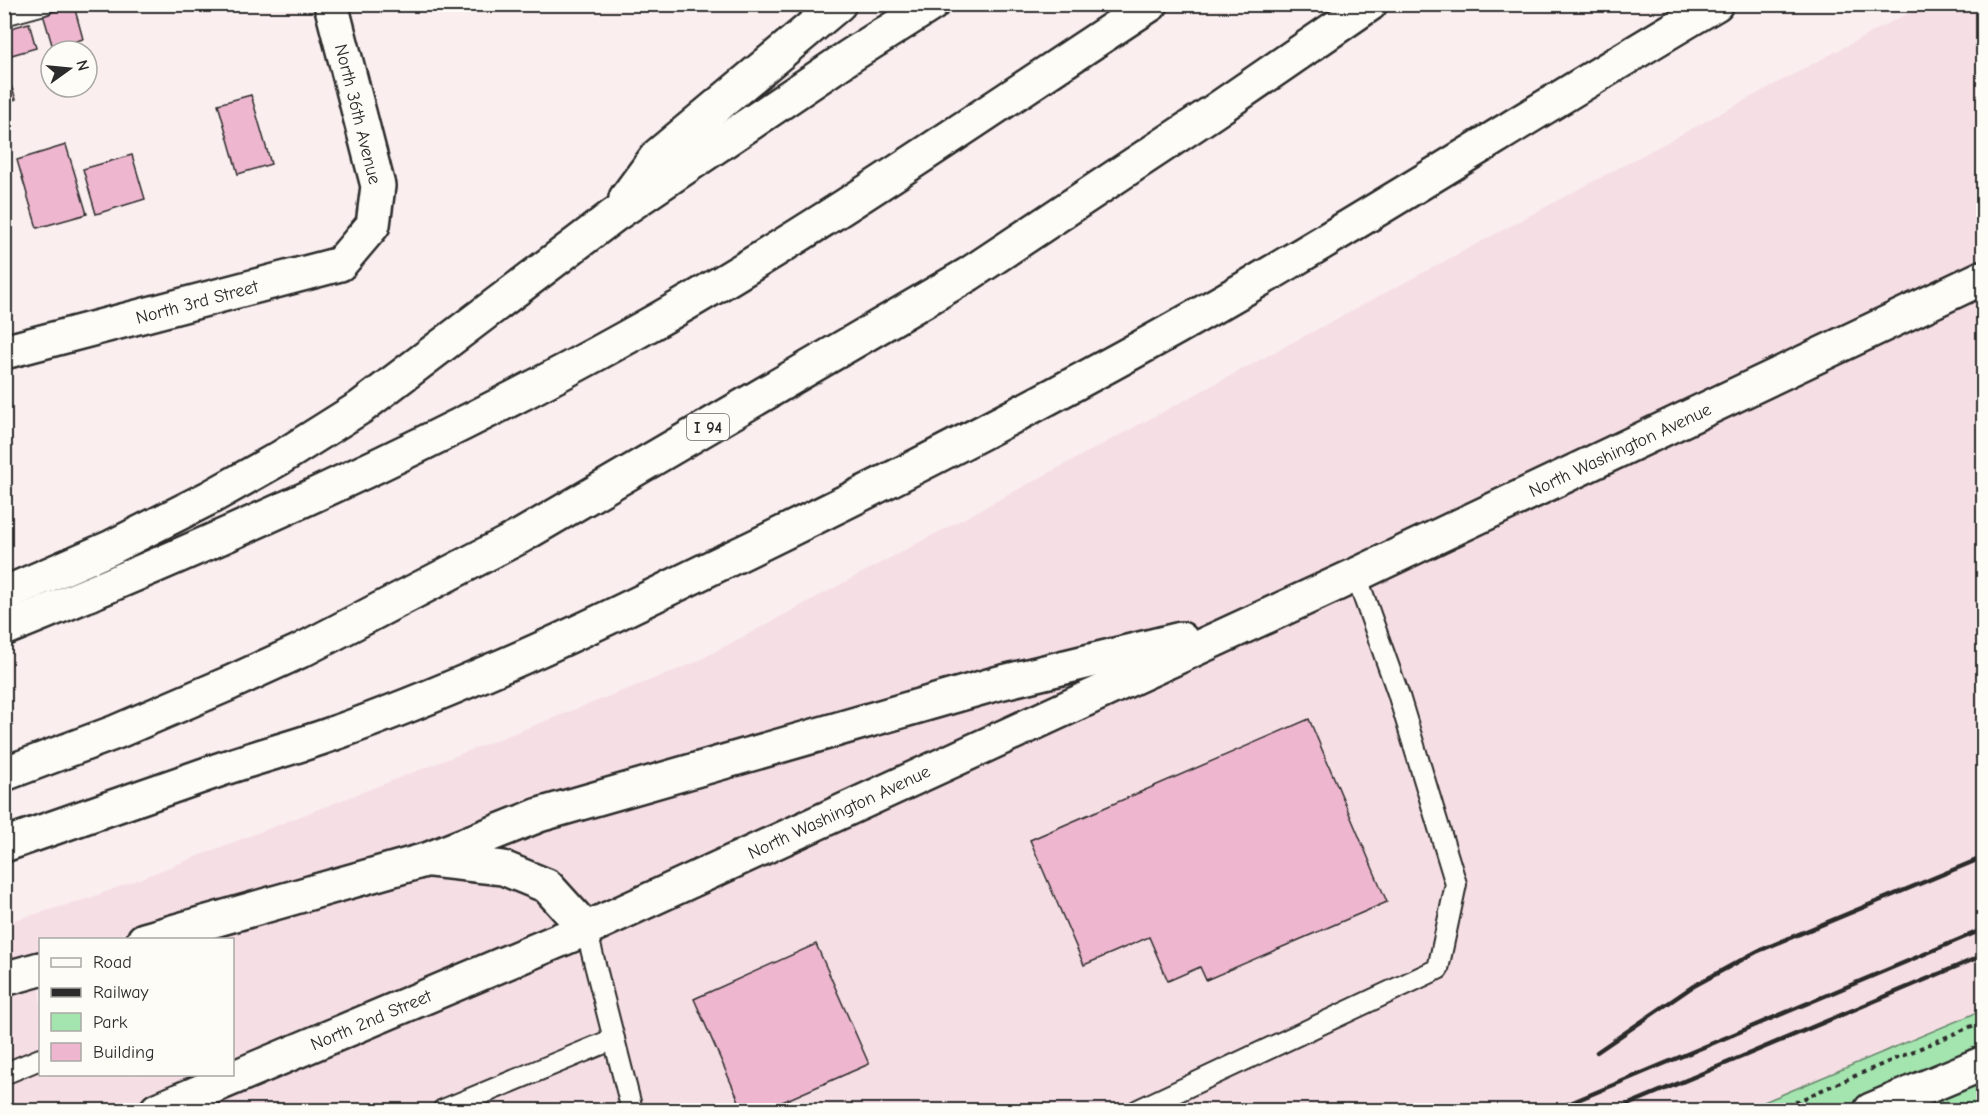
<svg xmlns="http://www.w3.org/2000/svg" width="1988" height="1115" viewBox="0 0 1988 1115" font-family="'Comic Neue',sans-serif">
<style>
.built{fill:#f6dee5;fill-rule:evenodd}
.green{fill:#a4e5af;stroke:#68886d;stroke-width:1.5}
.building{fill:#eeb7cf;stroke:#2b2b2b;stroke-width:1.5}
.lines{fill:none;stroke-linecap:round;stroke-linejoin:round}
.service-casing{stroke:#2b2b2b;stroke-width:24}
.minor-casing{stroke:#2b2b2b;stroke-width:38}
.tertiary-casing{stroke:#2b2b2b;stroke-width:38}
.motorway-casing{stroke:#2b2b2b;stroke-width:38}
.path{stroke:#2b2b2b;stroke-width:4;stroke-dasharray:4.5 4.5;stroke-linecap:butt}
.service{stroke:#fdfcf7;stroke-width:20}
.minor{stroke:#fdfcf7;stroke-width:33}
.tertiary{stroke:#fdfcf7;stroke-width:33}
.motorway{stroke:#fdfcf7;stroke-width:33}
.rail{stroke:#2b2b2b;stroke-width:4.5}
.labels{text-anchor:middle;stroke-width:5;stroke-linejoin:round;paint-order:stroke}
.shield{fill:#fdfcf7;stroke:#6a6a68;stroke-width:1.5}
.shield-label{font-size:16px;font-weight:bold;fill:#2b2b2b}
.street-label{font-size:18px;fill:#2b2b2b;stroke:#fdfcf7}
</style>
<rect width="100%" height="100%" fill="#faeeef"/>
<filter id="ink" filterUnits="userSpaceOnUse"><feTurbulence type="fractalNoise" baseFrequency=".0167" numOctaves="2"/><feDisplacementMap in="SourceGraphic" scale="12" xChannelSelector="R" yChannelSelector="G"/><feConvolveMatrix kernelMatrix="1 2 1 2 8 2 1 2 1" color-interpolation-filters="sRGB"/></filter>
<g filter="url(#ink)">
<path class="built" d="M1923,5h60v1005l-238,100h-1740v-187l85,-25 602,-234zM40,940h192v134h-192z"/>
<polygon class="green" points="1983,1010 1983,1110 1745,1110"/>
<g class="building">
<polygon points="74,6 83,39 53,48 43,14"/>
<polygon points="29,23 36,48 8,56 4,46 4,30"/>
<polygon points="4,67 16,99 4,104"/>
<polygon points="251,95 271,164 238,174 218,104"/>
<polygon points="66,145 87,214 37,228 17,160"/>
<polygon points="132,155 145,199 96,214 83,169"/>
<polygon points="4,206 12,226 4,229"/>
<polygon points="1309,719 1387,902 1206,980 1200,967 1168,981 1149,937 1084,965 1030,840"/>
<polygon points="816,944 869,1064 764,1110 743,1110 694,999"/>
</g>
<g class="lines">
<g class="service-casing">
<g id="service">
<polyline points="4,15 44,4"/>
<polyline points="586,929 632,1110"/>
<polyline points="4,1074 40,1059"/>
<polyline points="443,1110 614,1039"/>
<polyline points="1138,1110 1438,969 1456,884 1398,693 1356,575"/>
</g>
</g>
<g class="minor-casing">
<g id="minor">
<polyline points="4,352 340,264 373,225 378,186 331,4"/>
<polyline points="1871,1110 1984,1063"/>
</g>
</g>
<g class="tertiary-casing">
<g id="tertiary">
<polyline points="431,860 503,868 547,886 586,929"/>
<polyline points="144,940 429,859 539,815 995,684 1181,639"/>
<polyline points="4,979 40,969"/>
<polyline points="157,1110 586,929 1356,575 1984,277"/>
</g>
</g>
<g class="motorway-casing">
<g id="motorway">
<polyline points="626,198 657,156 839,4"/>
<polyline points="4,594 110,548 209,498 280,458 361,407 613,216 850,56 932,4"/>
<path d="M4,629c213,-87 424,-181 625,-293 181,-100 349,-219 522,-332"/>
<polyline points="4,774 116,732 230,683 300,651 521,536 969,274 1213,112 1370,4"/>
<path d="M4,845c70,-24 139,-49 209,-73 39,-14 80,-24 119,-38 54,-19 108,-41 161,-64 77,-32 151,-70 226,-106 193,-93 385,-191 569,-301 143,-85 284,-174 428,-259"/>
</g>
</g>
<polyline class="path" points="1779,1110 1822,1090 1984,1021"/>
<use href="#service" class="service"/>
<use href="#minor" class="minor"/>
<use href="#tertiary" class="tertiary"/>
<use href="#motorway" class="motorway"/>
<g class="rail">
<polyline points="1597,1052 1692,987 1756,952 1984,857"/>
<polyline points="1554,1110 1984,929"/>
<polyline points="1615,1110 1984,955"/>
</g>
</g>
</g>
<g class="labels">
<rect class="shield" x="687" y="414" width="42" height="26" rx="4.5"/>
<g class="shield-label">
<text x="708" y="433">I 94</text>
</g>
<g class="street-label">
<text transform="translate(358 114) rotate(76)" y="6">North 36th Avenue</text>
<text transform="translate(197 302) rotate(-15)" y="6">North 3rd Street</text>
<text transform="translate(1620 450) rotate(-25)" y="6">North Washington Avenue</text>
<text transform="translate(839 812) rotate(-25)" y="6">North Washington Avenue</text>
<text transform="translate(371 1020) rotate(-23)" y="6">North 2nd Street</text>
</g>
</g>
<rect width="1988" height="1115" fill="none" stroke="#fdfcf7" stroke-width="24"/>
<rect x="12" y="12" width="1964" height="1091" fill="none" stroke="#2b2b2b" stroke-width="2" filter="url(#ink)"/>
<rect x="39" y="938" width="195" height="138" fill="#fdfcf7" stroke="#a9a8a5" stroke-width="1.5"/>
<rect x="51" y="958" width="30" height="9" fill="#fdfcf7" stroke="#a9a8a5" stroke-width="1.5"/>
<text x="93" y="968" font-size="18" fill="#2b2b2b">Road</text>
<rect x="51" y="988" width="30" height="9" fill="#2b2b2b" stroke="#a9a8a5" stroke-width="1.5"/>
<text x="93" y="998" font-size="18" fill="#2b2b2b">Railway</text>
<rect x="51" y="1013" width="30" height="18" fill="#a4e5af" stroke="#a9a8a5" stroke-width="1.5"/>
<text x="93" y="1028" font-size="18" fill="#2b2b2b">Park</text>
<rect x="51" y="1043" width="30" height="18" fill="#eeb7cf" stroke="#a9a8a5" stroke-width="1.5"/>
<text x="93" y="1058" font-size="18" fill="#2b2b2b">Building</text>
<g transform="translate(69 69) rotate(75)"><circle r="28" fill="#fdfcf7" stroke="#a9a8a5" stroke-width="1.5"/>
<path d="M0-4.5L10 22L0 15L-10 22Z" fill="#2b2b2b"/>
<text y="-9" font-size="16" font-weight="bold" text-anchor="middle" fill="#2b2b2b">N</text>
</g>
</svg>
